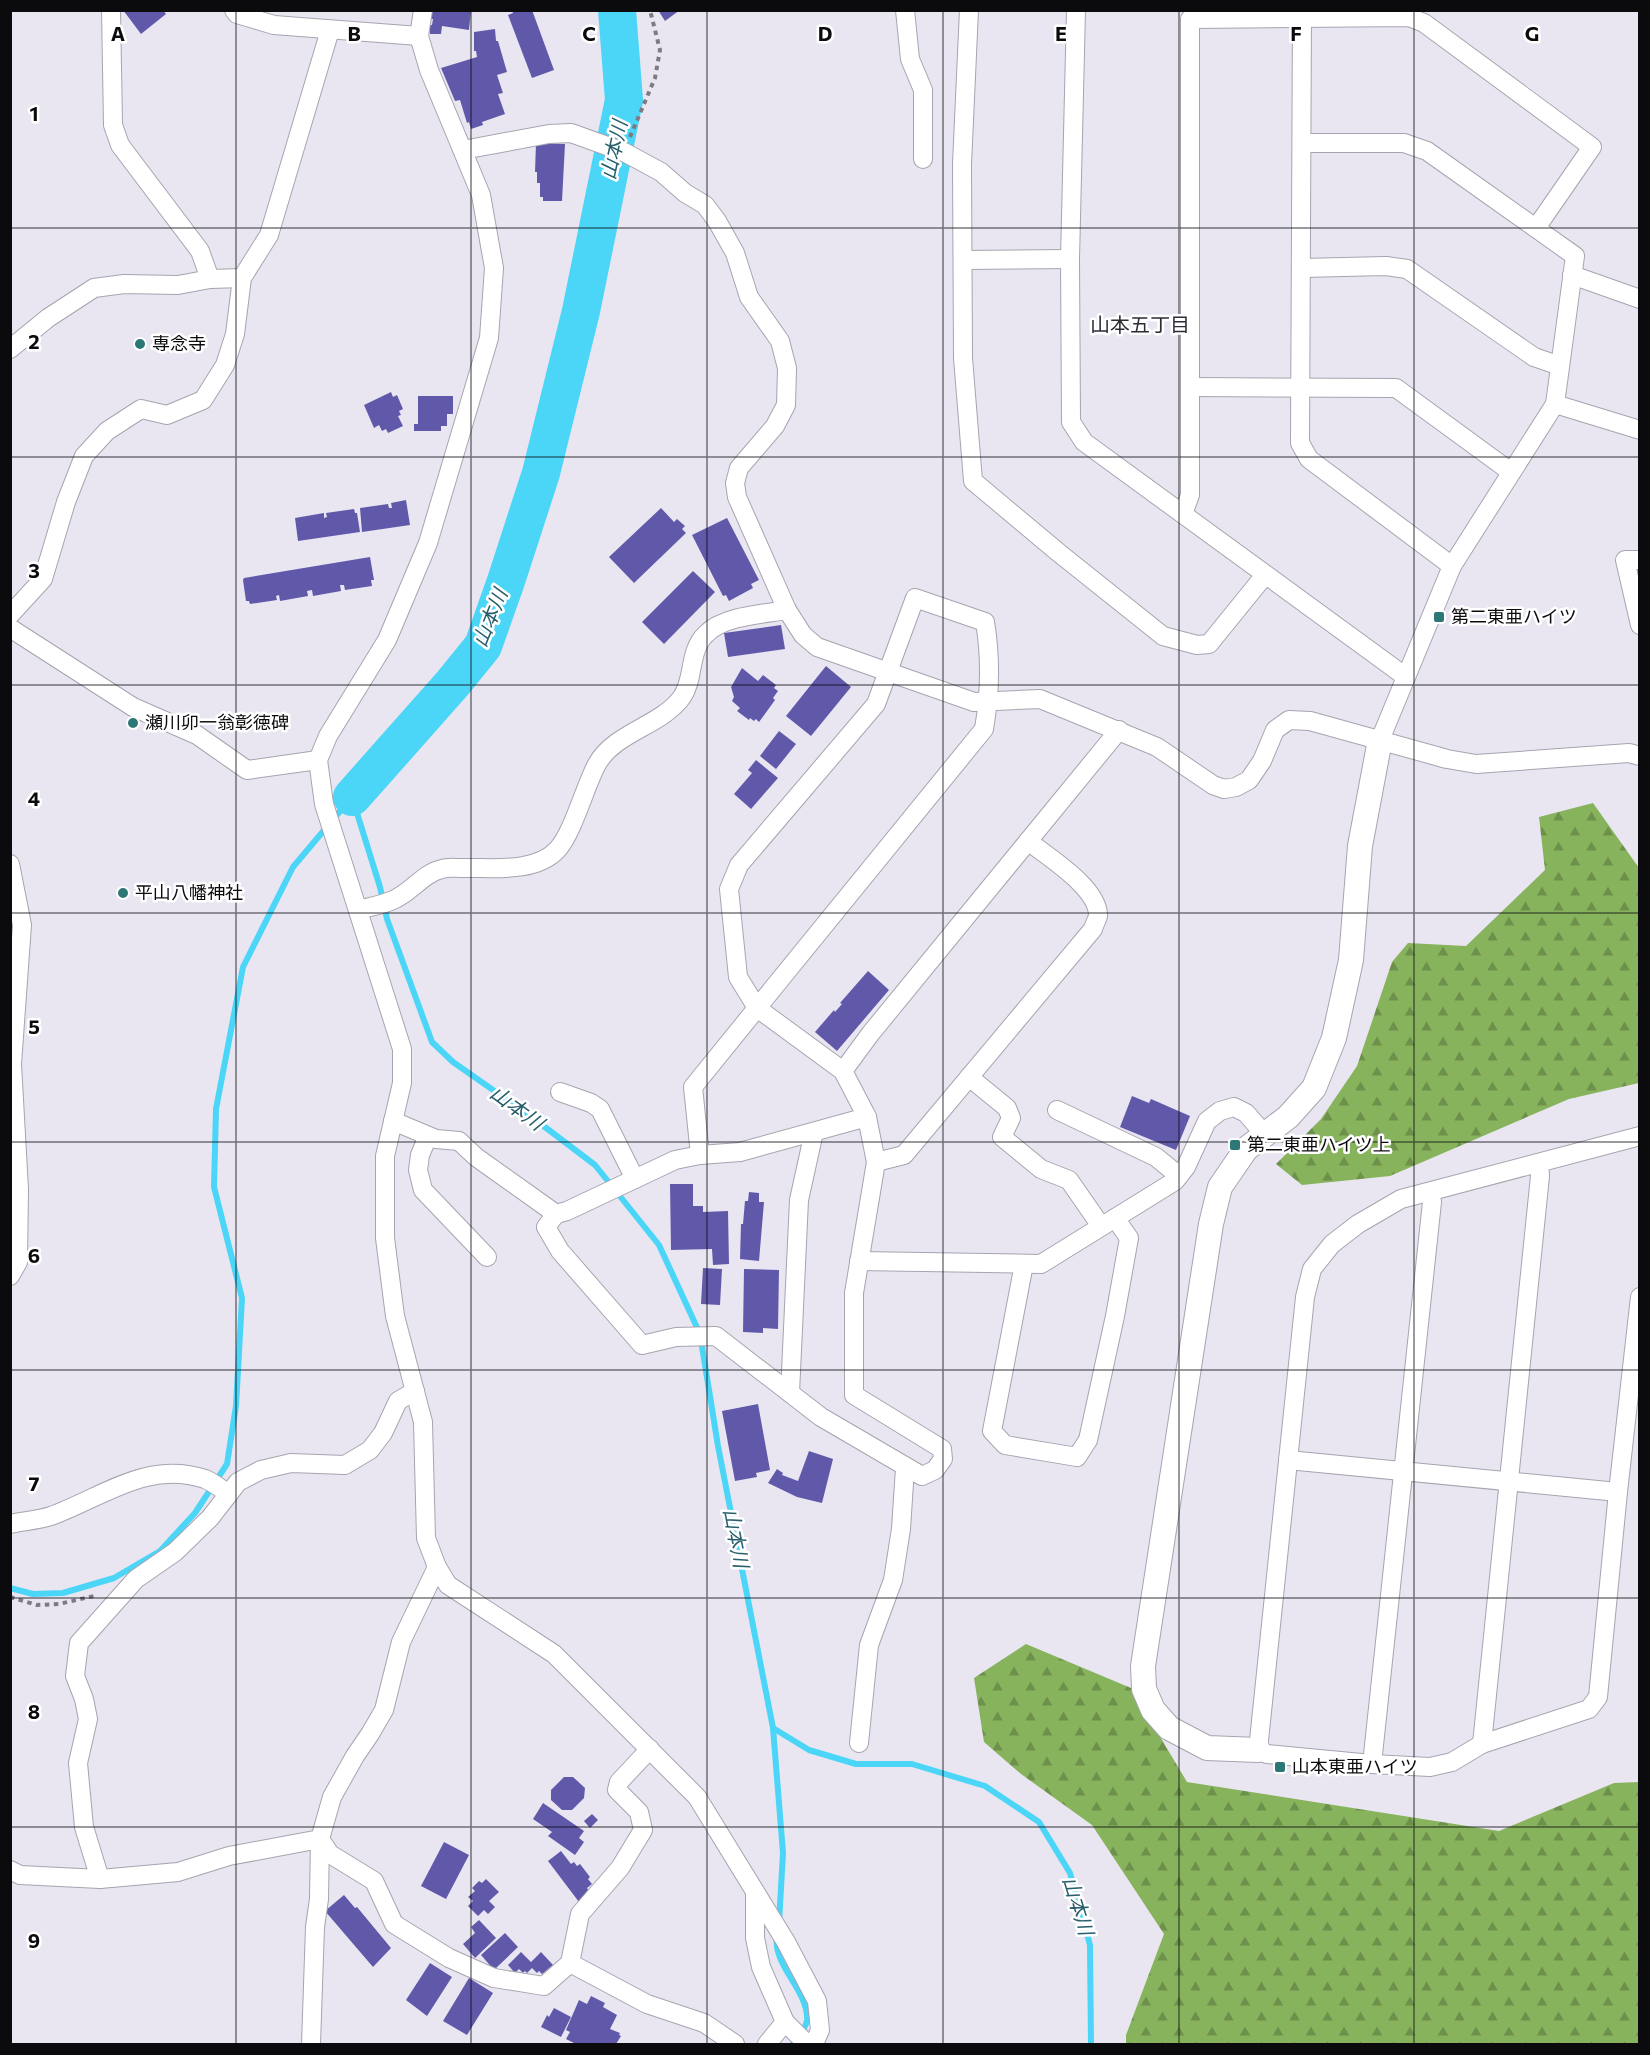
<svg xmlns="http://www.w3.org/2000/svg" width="1650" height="2055" viewBox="0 0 1650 2055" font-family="Commissioner,'Noto Sans JP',sans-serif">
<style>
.forest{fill:url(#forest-firs)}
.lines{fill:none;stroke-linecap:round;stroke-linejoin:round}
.stream{stroke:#4bd5f7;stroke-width:6}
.river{stroke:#4bd5f7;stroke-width:38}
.building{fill:#6059aa}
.street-casing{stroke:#a6a4af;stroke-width:20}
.secondary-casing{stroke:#a6a4af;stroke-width:26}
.path{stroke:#7c7a82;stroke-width:4;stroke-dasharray:4.5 4.5;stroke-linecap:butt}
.street{stroke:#fff;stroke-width:18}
.secondary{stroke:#fff;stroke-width:24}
.grid{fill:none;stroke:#0b0b0e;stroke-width:1.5;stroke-opacity:0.55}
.poi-dot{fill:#2d7777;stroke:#fff;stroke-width:2}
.labels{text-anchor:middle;stroke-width:5;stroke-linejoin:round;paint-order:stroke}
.poi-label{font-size:18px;fill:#0b0b0e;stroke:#fff;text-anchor:start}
.water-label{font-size:20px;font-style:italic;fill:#285f6d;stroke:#fff}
.neighbourhood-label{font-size:20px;fill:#2d2b34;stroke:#fff}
.grid-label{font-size:20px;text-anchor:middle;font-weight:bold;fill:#0b0b0e;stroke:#fff;stroke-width:5;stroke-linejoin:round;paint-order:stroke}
</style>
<defs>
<pattern id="forest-firs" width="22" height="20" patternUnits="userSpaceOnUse" patternTransform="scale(1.5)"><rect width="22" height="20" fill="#87b35d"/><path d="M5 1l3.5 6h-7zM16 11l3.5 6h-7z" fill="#6d904b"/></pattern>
</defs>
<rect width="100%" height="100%" fill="#e9e6f2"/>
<g class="forest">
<polygon points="1593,803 1639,868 1639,1083 1569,1099 1390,1176 1302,1185 1276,1164 1321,1119 1357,1066 1392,962 1408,943 1466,946 1545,870 1539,817"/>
<polygon points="1026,1644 1131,1688 1187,1782 1499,1831 1614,1783 1639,1782 1639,2044 1126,2044 1126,2035 1164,1934 1092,1825 1021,1774 984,1742 974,1678"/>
</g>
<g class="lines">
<g class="stream">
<polyline points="352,797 380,887 387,919 432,1042 453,1062 533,1118 595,1165 659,1245 700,1334 718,1446 773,1728 809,1750 856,1764 912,1764 985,1786 1039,1822 1070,1873 1090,1945 1091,2044"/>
<polyline points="10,1588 33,1594 63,1593 114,1578 160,1551 195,1513 227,1464 236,1406 242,1298 214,1187 216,1109 243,967 293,867 352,797"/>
<polyline points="773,1728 783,1853 779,1923"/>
<path d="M777,1936c-5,29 32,55 30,84 -1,9 -9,17 -14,24"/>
</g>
<polyline class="river" points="352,797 453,683 483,646 506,581 541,473 581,311 624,100 617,10"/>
</g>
<g class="building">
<polygon points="123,10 163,10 166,14 141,34"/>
<polygon points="432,10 471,10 469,30 442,26 441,34 430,34 430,25 432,25 433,19 431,19"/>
<polygon points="512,10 532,10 554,70 532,78 508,15 513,13"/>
<polygon points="658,10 680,10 665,21"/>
<polygon points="495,29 496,41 498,41 507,72 497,75 503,93 498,94 505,114 482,122 483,125 471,129 469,122 467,123 460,100 455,101 441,68 477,57 476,51 474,51 474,32"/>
<polygon points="536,143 565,144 562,201 543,201 543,197 540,197 540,183 537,183 537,172 535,172"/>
<polygon points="391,392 393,397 397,395 403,409 399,411 401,415 398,416 403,426 388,433 386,429 382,431 379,425 374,428 364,405"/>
<polygon points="418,396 453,396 453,414 447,414 447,426 441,426 441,431 414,431 414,424 418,424"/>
<polygon points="406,500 410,525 362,532 360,508 388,504 389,508 392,508 391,503"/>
<polygon points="661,508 674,522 677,519 685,526 682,529 686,533 634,583 609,557"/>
<polygon points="354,509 355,513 357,513 360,532 298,541 295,518 324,513 324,518 327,517 326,513"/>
<polygon points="727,518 759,580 751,584 753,588 729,601 726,595 723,596 692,535"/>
<polygon points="370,557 374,580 371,580 372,586 345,590 344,585 340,585 341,591 313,596 312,590 307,591 308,596 280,601 279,595 276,596 277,600 250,604 249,601 246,601 243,580 244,578"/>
<polygon points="693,571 715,592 664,644 642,622"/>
<polygon points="781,625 785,649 728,657 724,633"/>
<polygon points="826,666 851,687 811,736 786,716"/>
<polygon points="742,668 758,681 763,675 776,685 774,688 778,691 773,698 775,700 759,722 756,719 754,721 750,718 749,720 737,711 740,708 732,701 734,697 731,687"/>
<polygon points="779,731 796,744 776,769 760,756"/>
<polygon points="756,760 778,778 751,809 734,794 752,773 748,770"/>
<polygon points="868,971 889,990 837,1051 815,1032 834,1010 835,1012 842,1004 840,1003"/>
<polygon points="1132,1096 1149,1103 1151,1099 1190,1116 1176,1150 1120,1127"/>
<polygon points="670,1184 693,1184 693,1206 703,1206 703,1212 728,1211 729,1264 713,1265 712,1249 671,1250"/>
<polygon points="749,1192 759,1193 759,1202 764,1202 759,1261 740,1259 741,1224 743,1224 745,1201 748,1201"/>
<polygon points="703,1268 722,1269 720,1305 701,1304"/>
<polygon points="744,1269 779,1270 778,1329 763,1328 763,1333 743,1332"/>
<polygon points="758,1404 770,1470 756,1473 757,1477 735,1481 722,1411"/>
<polygon points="809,1451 833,1459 822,1503 797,1497 768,1483 777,1469 783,1473 782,1475 798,1481"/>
<polygon points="564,1777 573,1777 585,1788 584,1798 572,1810 562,1810 551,1800 551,1790"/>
<polygon points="543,1803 584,1831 579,1838 584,1842 575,1855 548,1836 552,1832 533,1819"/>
<polygon points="592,1814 598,1820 590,1828 584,1821"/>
<polygon points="444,1842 469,1855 446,1899 421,1886"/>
<polygon points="561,1851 571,1864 574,1862 577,1866 580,1864 590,1877 588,1879 592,1884 587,1888 590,1893 579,1902 548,1861"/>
<polygon points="486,1879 499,1892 489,1901 495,1907 488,1914 484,1910 478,1916 468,1906 473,1901 468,1897 475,1891 472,1888 479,1881 482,1883"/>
<polygon points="344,1895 355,1908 357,1907 391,1948 373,1967 325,1911"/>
<polygon points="479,1920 496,1938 475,1958 463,1944 475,1933 471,1927"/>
<polygon points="505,1933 518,1947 494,1970 481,1955"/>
<polygon points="521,1952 531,1962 541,1952 553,1965 542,1974 539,1971 537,1973 532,1968 527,1973 525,1971 523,1973 519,1969 515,1973 508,1965"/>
<polygon points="430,1963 452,1977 427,2016 406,2000"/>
<polygon points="469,1978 493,1993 467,2035 443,2021"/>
<polygon points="591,1996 605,2003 603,2007 617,2015 610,2029 620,2033 619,2035 621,2036 616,2044 576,2044 566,2039 570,2032 566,2030 579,2000 587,2004"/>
<polygon points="554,2008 571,2017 561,2037 541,2027 547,2015 549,2017"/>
</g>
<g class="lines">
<g class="street-casing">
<g id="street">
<polyline points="111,10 113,125 120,145 200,251 210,279"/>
<polyline points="234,10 237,14 274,25 419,36"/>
<polyline points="423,10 419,36 429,70 481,195 494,268 489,338 428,543 387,640 328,736 318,760 324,804 402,1049 402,1083 385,1156 385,1238 395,1316 423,1422 426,1538 437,1567 448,1585 554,1654 697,1797 786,1942 817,2001 820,2030 814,2044"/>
<polyline points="905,10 910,59 923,90 923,159"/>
<polyline points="969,10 962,164 963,358 973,481 1059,553 1163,636 1197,645 1209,644 1265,575"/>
<polyline points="1076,10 1070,259 1071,422 1084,442 1406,677"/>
<polyline points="1302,10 1300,443 1309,459 1452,566"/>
<polyline points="1302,143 1404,143 1427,151 1575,256 1555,404 1452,566 1380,740"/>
<polyline points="463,150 549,134 571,133 624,152 661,172 685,193 705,205 717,221 735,253 749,297 780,341 787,368 786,405 775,426 739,468 735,483 737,497 787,610 803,635 817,647 974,702 1040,699 1157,747 1213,785 1224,789 1236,787 1249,780 1262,761 1275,730 1289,720 1310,721 1447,759 1476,764 1629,753 1640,756"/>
<polyline points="963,260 1070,259"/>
<polyline points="1301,268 1386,266 1407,269 1534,357 1560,366"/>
<polyline points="1572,275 1640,299"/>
<polyline points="10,349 48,318 94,288 124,284 178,285 210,279 242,278"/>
<polyline points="1190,387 1396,388 1511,472"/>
<polyline points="1555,404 1640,430"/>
<polyline points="1183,514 1190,495 1190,19 1409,17 1424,23 1592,147 1536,228"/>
<polyline points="1640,560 1625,560 1640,625"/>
<polyline points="10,615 43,579 66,502 84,456 107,431 141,409 167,415 203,400 225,365 235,334 242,278 269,235 330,30"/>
<polyline points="10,628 133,707 197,735 247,770 318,760"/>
<polyline points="10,864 22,925 12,1064 19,1189 18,1262 10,1276"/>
<path d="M358,910c11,-3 24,-5 35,-10 18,-7 30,-27 49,-31 6,-2 13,-1 19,-1 29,-1 73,6 96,-18 16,-17 28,-64 40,-86 18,-32 64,-38 85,-67 13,-19 6,-46 24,-63 17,-18 57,-20 81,-24"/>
<polyline points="969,1077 1007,1108 1011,1118 1002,1137 1041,1169 1069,1180 1101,1226"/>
<polyline points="560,1092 591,1103 600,1109 635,1179"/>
<polyline points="1057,1110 1156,1157 1179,1176"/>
<polyline points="393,1121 436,1139 459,1141 476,1157 556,1214 567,1211 675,1160 700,1155 740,1152 867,1117 843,1071 871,1033 1119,730"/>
<polyline points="428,1136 420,1155 418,1170 423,1190 487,1257"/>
<polyline points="1640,1136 1401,1199 1358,1224 1332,1244 1312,1269 1305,1297 1258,1750 1267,1754 1372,1764 1430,1767 1452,1762 1482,1744 1589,1709 1598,1697 1618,1492 1640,1297"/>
<path d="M700,1155l-7,-68 64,-79 227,-279c6,-35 7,-71 1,-107l-70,-24 -39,106 -137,161 -10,24 9,88 19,31 86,63"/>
<path d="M876,1162l28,-7 189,-226c1,-4 4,-9 5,-13 1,-28 -50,-59 -70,-75"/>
<polyline points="556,1214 546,1227 560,1251 642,1345 676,1337 716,1336 821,1417 922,1476 935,1470 943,1459 942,1449 854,1395 854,1293 876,1162 867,1117"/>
<polyline points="859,1261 1041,1264 1175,1181 1186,1167 1207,1121 1220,1111 1234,1107 1246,1113 1265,1135"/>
<polyline points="1024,1264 992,1431 1005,1445 1077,1457 1088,1440 1115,1316 1129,1238 1115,1218"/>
<polyline points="790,1393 799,1200 814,1132"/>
<polyline points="1288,1460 1618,1492"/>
<path d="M10,1524c14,-3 29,-4 41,-8 52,-19 96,-56 154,-37 8,3 16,10 24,15"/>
<polyline points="859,1743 869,1645 893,1580 901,1529 905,1468"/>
<polyline points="1482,1744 1540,1176 1539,1163"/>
<polyline points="1372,1764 1432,1202 1430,1192"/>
<polyline points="320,1839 330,1854 374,1881 394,1924 449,1958 494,1978 544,1986 570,1963 647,2004 704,2023 735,2044"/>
<polyline points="10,1870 20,1875 100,1879 178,1872 229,1856 320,1839"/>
<polyline points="100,1879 84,1827 78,1763 88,1719 84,1699 75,1676 79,1643 136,1579 175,1552 210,1518 238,1482 261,1470 291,1463 345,1465 370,1450 383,1433 398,1401 415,1391"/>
<polyline points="755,1893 755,1938 761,1967 785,2022 807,2044"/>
<polyline points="570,1963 580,1914 620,1868 643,1830 639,1812 617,1790 619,1782 650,1749"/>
<polyline points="311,2044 315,1927 319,1899 320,1839 332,1797 355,1756 370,1734 384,1710 401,1642 437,1567"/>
<polyline points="767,2044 785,2022"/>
</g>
</g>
<g class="secondary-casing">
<polyline id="secondary" points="1258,1750 1207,1748 1169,1728 1153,1710 1144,1689 1143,1666 1211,1224 1220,1187 1246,1149 1288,1117 1314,1088 1334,1038 1351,960 1360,846 1380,740"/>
</g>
<g class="path">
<polyline points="630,137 655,78 660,50 650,10"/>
<polyline points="10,1597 37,1605 59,1604 94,1596"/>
</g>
<use href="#street" class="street"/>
<use href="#secondary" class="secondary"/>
</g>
<path class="grid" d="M236,10v2034M471,10v2034M707,10v2034M943,10v2034M1179,10v2034M1414,10v2034M10,228h1630M10,457h1630M10,685h1630M10,913h1630M10,1142h1630M10,1370h1630M10,1598h1630M10,1827h1630"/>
<g class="poi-dot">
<circle cx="140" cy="344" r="6"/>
<rect x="1433" y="611" width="12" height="12" rx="3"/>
<circle cx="133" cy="723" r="6"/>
<circle cx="123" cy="893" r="6"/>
<rect x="1229" y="1139" width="12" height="12" rx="3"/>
<rect x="1274" y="1761" width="12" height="12" rx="3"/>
</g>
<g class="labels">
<g class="poi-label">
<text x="152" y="350">専念寺</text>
<text x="1451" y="623">第二東亜ハイツ</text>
<text x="145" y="729">瀬川卯一翁彰徳碑</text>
<text x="135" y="899">平山八幡神社</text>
<text x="1247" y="1151">第二東亜ハイツ上</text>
<text x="1292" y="1773">山本東亜ハイツ</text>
</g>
<g class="water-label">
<text transform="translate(614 150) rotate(-78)" y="7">山本川</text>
<text transform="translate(490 618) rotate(-68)" y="7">山本川</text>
<text transform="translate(517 1108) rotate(36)" y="7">山本川</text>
<text transform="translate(736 1538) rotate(79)" y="7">山本川</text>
<text transform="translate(1078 1906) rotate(73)" y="7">山本川</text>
</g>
<g class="neighbourhood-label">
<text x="1140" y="332">山本五丁目</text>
</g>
</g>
<g class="grid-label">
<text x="118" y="41">A</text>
<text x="354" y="41">B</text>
<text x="589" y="41">C</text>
<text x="825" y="41">D</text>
<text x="1061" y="41">E</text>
<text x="1296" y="41">F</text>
<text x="1532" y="41">G</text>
<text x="34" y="121">1</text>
<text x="34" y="349">2</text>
<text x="34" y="578">3</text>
<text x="34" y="806">4</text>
<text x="34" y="1034">5</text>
<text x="34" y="1263">6</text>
<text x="34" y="1491">7</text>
<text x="34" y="1719">8</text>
<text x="34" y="1948">9</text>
</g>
<rect width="1650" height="2055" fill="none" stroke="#0b0b0e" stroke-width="24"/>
</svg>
